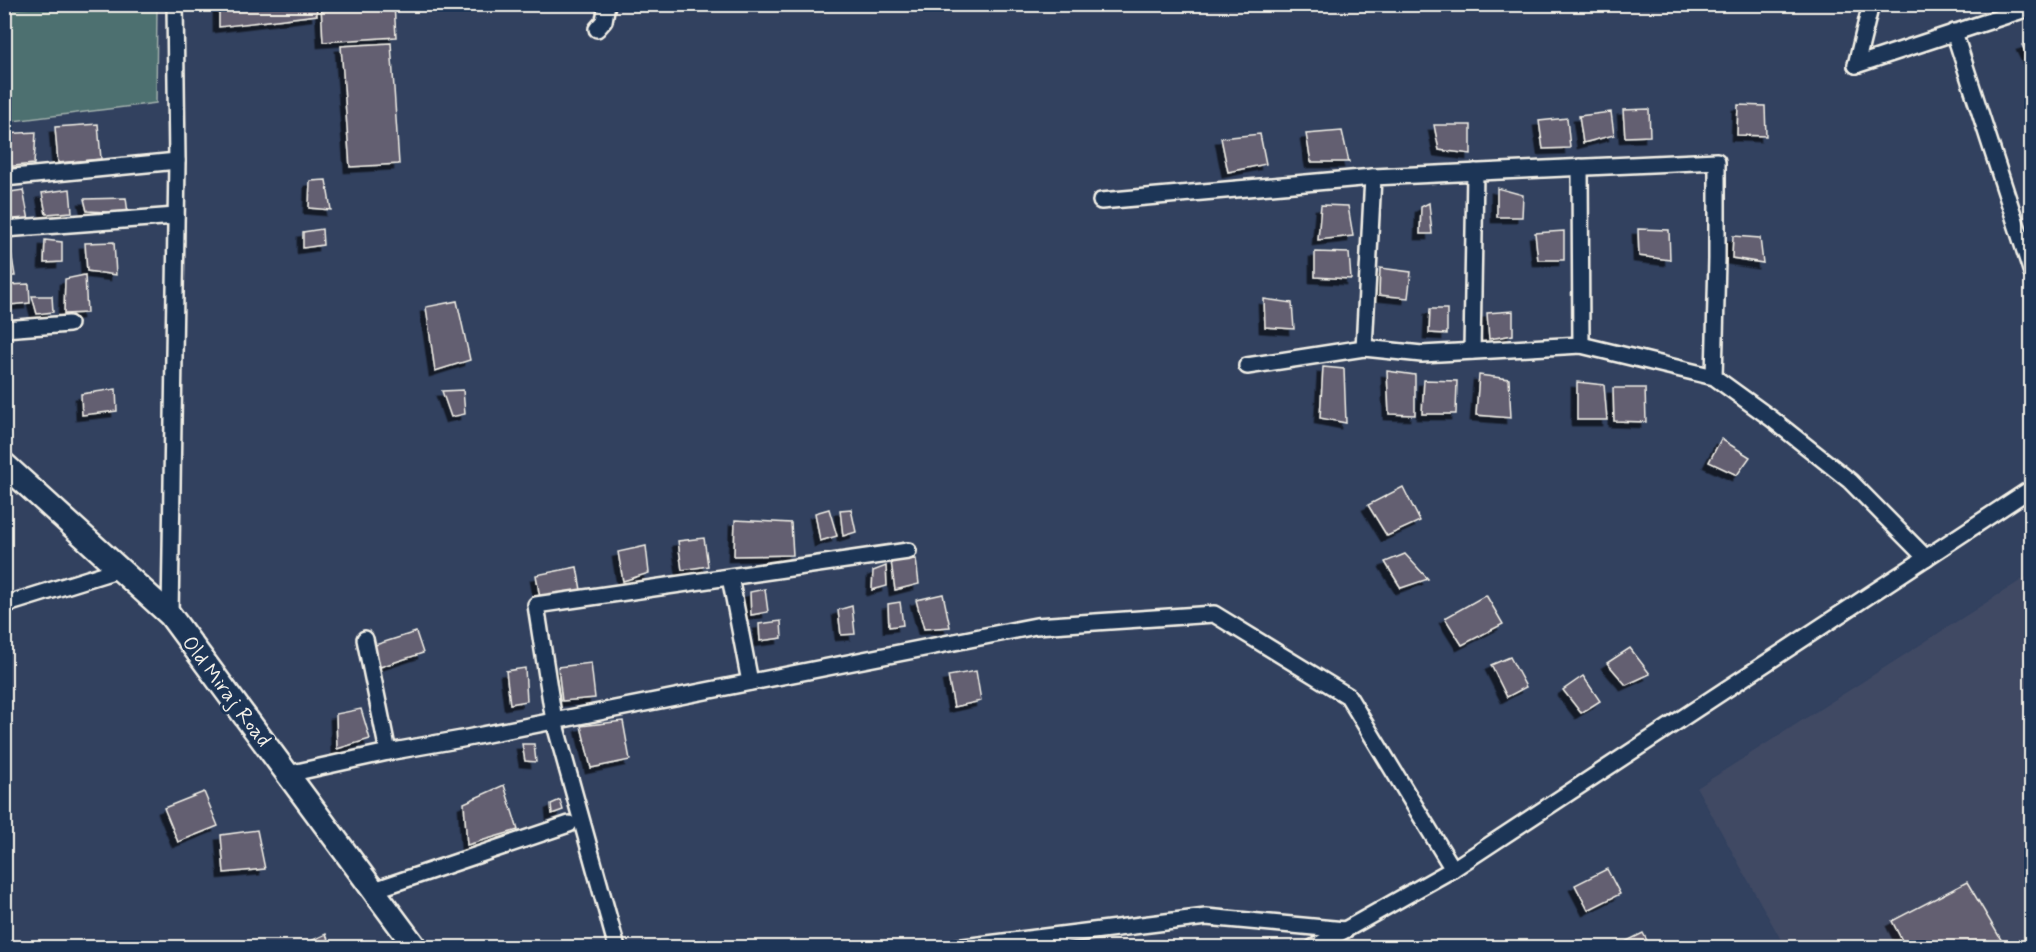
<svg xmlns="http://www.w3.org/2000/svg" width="2036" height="952" viewBox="0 0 2036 952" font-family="Mynerve,sans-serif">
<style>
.built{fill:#414a64}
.green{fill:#4e6f6f;stroke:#a1b0ac;stroke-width:1.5}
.building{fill:#635e71;stroke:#f4f1e8;stroke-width:1.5;filter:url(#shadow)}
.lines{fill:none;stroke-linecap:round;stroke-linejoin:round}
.minor-casing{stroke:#f4f1e8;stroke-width:20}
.primary-casing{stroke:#f4f1e8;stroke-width:27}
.minor{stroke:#1d3557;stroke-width:15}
.primary{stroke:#1d3557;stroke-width:22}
.labels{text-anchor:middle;stroke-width:6;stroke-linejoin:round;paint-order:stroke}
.street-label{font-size:21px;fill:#f4f1e8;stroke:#1d3557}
</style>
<defs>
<filter id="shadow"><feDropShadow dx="-5.5" dy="5.5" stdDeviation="0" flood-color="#0009"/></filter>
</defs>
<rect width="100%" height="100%" fill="#32415f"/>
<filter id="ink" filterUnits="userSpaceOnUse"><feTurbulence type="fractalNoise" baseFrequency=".0167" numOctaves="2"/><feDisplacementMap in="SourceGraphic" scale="12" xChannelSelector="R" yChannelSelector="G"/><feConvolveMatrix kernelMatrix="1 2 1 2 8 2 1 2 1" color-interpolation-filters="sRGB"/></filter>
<g filter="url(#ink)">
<polygon class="built" points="2031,574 2031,947 1785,947 1697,788"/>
<polygon class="green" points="50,5 157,5 156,103 5,122 5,10"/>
<g class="building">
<polygon points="219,4 316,4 317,15 219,27"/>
<polygon points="321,4 394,4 396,37 323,42"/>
<polygon points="2032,42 2032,65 2022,45"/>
<polygon points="391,43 399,164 350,167 341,46"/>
<polygon points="1738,105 1765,106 1766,136 1737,135"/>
<polygon points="1649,109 1650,136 1625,137 1623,110"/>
<polygon points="1611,112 1614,135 1583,143 1579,116"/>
<polygon points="1567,118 1570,148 1543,149 1539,121"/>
<polygon points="98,124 101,159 58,163 55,127"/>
<polygon points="1434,125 1471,125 1471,154 1439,150"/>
<polygon points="1342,131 1349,162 1311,162 1306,134"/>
<polygon points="36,132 34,164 4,167 4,134"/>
<polygon points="1260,134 1266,164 1228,172 1221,138"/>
<polygon points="326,180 331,210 309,208 310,181"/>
<polygon points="1497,188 1523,195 1522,217 1497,217"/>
<polygon points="70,189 72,212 46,214 42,193"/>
<polygon points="23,190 29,220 4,220 4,193"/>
<polygon points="126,198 128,213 87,211 84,199"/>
<polygon points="1429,203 1432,234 1420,234 1421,207"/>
<polygon points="1321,205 1348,206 1353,236 1318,240"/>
<polygon points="322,229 323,245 303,248 303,232"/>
<polygon points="1638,229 1669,230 1670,260 1639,256"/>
<polygon points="1564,231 1564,260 1538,260 1535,233"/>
<polygon points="1733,236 1760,238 1763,263 1732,258"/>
<polygon points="45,240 62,242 62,262 44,263"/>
<polygon points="114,242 116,275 87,271 85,243"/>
<polygon points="4,251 11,252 15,276 4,276"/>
<polygon points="1315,252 1349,253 1351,279 1315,277"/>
<polygon points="1380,268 1411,272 1408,298 1379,295"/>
<polygon points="85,275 87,313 64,314 65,279"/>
<polygon points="29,284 30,303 9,305 8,285"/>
<polygon points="32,296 52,296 53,312 37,314"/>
<polygon points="1264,299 1292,303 1294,329 1265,327"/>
<polygon points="457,301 470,360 435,371 426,307"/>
<polygon points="1430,309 1447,309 1447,334 1429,333"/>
<polygon points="1513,311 1513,335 1489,339 1487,313"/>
<polygon points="1323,367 1344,369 1346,423 1320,418"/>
<polygon points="1387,371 1415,375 1415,415 1389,414"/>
<polygon points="1479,375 1509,379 1511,418 1476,415"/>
<polygon points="1424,380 1457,381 1456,414 1422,414"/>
<polygon points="1577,382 1604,385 1607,420 1577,420"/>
<polygon points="1613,388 1645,388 1646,422 1614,421"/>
<polygon points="116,389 117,411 82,415 81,394"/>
<polygon points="463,390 465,414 451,417 442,391"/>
<polygon points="1721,439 1750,457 1737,475 1709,462"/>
<polygon points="1403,487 1420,521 1387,536 1368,505"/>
<polygon points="829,509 837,536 820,541 815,513"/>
<polygon points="851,509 856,532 843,536 840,510"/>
<polygon points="735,520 791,523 793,555 734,556"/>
<polygon points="704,538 708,566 682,570 678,541"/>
<polygon points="646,546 649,573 623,581 618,552"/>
<polygon points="1405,554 1428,579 1401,588 1385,562"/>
<polygon points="916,559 919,584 895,590 891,561"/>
<polygon points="886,566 887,586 872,590 873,571"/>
<polygon points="577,567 581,590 540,598 536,575"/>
<polygon points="765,589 768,612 751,615 750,592"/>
<polygon points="943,594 950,627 924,629 916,600"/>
<polygon points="1486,595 1503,624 1462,645 1445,618"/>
<polygon points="900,602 903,625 889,627 888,604"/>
<polygon points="852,606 855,634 841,635 838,610"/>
<polygon points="781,621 782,638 760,641 759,624"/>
<polygon points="416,632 423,653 380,667 372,646"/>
<polygon points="1630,648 1650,674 1626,685 1607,663"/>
<polygon points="1510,657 1526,687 1507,697 1491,665"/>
<polygon points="591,663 595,698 562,701 558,667"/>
<polygon points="525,668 527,701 510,704 506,671"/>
<polygon points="976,671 981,701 954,707 948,676"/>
<polygon points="1583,676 1600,701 1581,713 1563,690"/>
<polygon points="361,709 370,739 337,749 336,714"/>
<polygon points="623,721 630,760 591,768 581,726"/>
<polygon points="522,744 534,744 536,762 525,761"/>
<polygon points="504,785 518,830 467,845 464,803"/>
<polygon points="204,792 218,826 178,842 164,808"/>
<polygon points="560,800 563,810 552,814 551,804"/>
<polygon points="257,830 265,869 224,873 221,835"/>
<polygon points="1607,869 1620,894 1588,910 1575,885"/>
<polygon points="1967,882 2006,948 1906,948 1892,921"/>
<polygon points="1643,933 1651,948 1613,948"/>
<polygon points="326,934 331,948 301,948 300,946"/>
</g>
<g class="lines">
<g class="minor-casing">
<g id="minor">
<polyline points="597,29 604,21 607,4"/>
<polyline points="1954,32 2032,273"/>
<polyline points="1856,65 2032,7"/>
<polyline points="1856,65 1871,4"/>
<polyline points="1580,167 1581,345"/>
<polyline points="4,178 177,161"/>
<polyline points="1101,201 1373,177"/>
<polyline points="4,229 176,216"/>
<polyline points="4,329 69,324"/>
<polyline points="1472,351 1475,172"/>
<polyline points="1247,366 1364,348"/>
<polyline points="1714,377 1717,259 1717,161 1373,177 1364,348 1422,354 1581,345 1714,377 1772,419 1850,481 1926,558"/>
<polyline points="730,577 750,682"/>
<polyline points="4,605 120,569"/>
<polyline points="170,615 177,161 175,4"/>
<polyline points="365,639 388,752"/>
<polyline points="288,774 388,752 462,739 1036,626 1214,614 1348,696 1453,869"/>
<polyline points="374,890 569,824"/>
<polyline points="617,948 554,721 536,605 908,551"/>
<polyline points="955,948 1206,917 1345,930"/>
<polyline points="1313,948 1453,869 2032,488"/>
</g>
</g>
<g class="primary-casing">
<polyline id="primary" points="4,464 170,615 416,948"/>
</g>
<use href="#minor" class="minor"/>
<use href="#primary" class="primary"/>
</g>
</g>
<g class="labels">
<g class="street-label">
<text transform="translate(227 691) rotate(53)" y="7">Old Miraj Road</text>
</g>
</g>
<rect width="2036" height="952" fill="none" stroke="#1d3557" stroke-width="24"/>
<rect x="12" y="12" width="2012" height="928" fill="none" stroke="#f4f1e8" stroke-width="2" filter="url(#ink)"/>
</svg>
